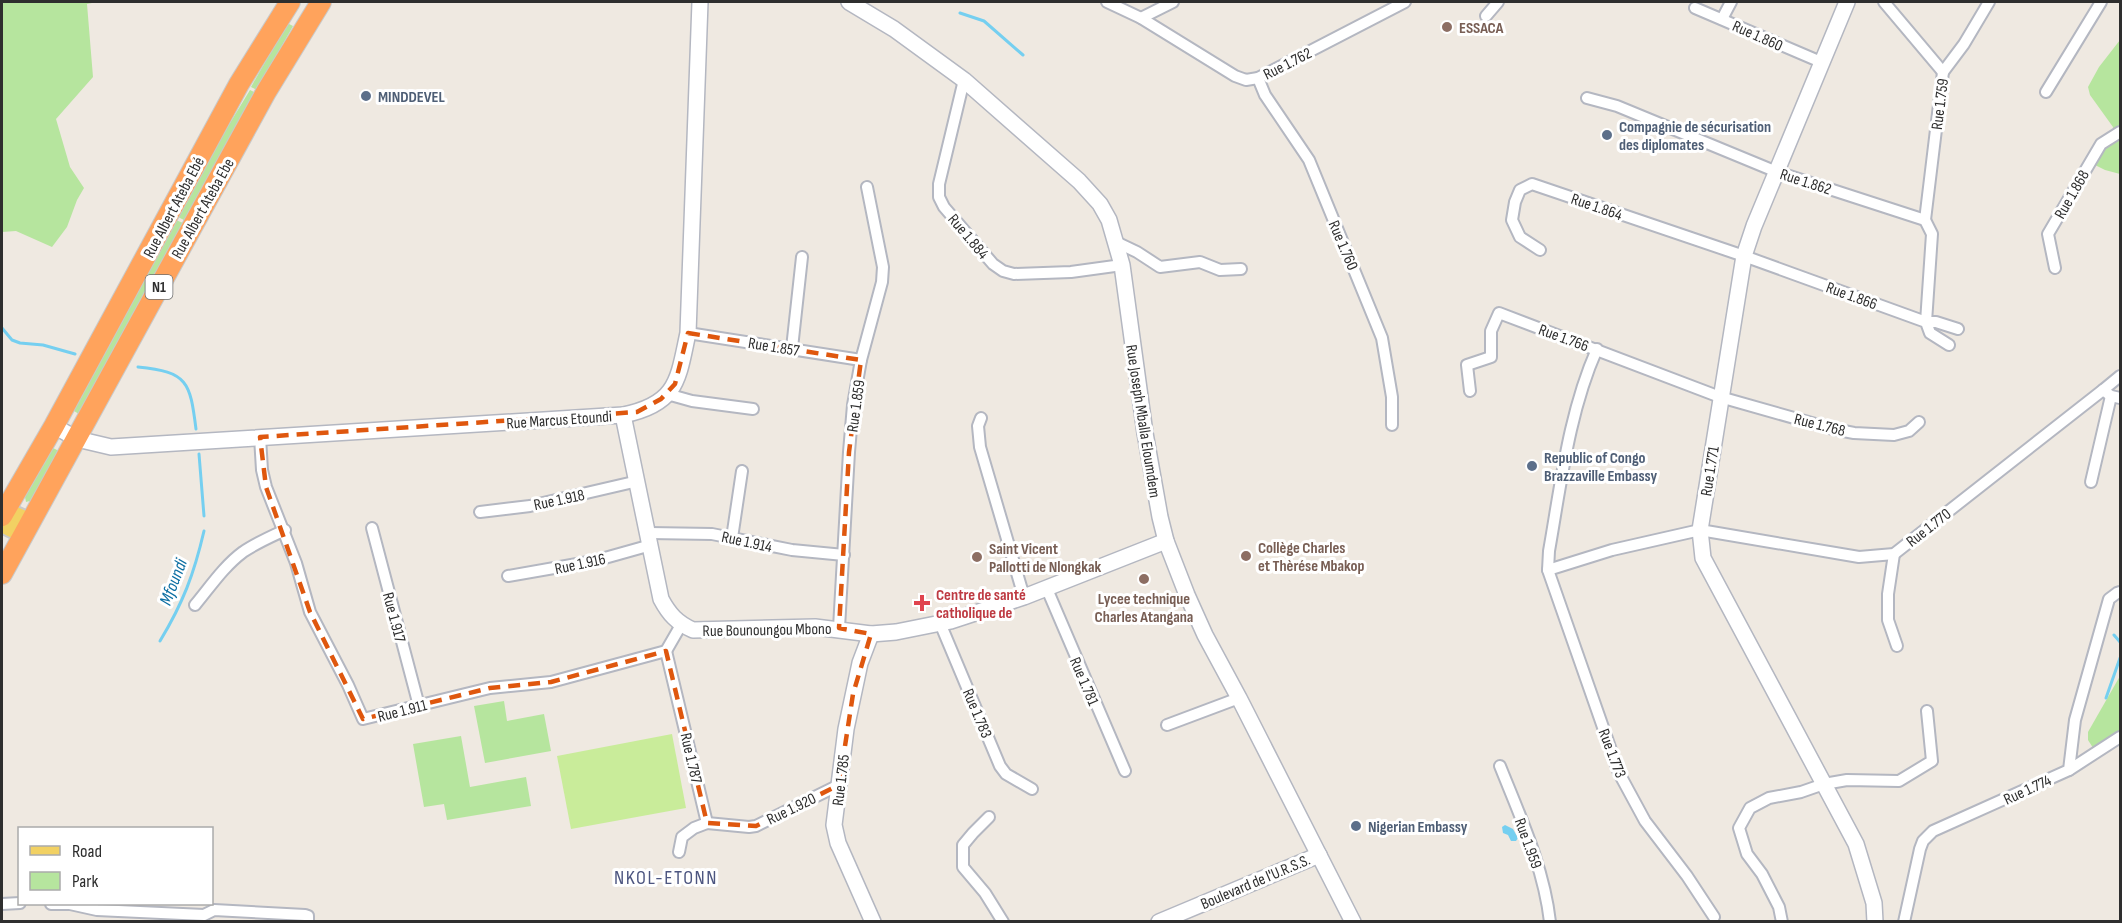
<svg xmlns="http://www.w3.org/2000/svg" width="2122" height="923" viewBox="0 0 2122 923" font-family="'Sofia Sans Condensed',sans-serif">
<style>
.green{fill:#b6e59e}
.pitch{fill:#c9ec9a}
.water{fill:#75cff0}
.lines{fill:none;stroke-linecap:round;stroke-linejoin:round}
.stream{stroke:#75cff0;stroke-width:3}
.street-casing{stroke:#b4b7c1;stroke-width:14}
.secondary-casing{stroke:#b4b7c1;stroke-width:18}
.primary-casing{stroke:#c9c9c9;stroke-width:20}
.highway-casing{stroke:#c9c9c9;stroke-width:22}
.street{stroke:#fff;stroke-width:10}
.secondary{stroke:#fff;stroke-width:15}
.primary{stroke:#f2d163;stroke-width:16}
.highway{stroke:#ffa35c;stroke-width:20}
.marked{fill:none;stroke:#df570e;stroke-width:4.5;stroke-dasharray:12 8;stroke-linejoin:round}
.education-dot{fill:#8d6e63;stroke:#fff;stroke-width:2}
.service-dot{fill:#5c6f8a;stroke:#fff;stroke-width:2}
.health-dot{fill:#e0444e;stroke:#fff;stroke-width:2}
.labels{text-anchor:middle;stroke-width:6;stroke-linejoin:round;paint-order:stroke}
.shield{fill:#fff;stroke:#6d6d6d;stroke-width:1.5}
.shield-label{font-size:15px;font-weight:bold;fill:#2e2e2e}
.education-label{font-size:16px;font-weight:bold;fill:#785e54;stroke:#fff;text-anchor:start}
.street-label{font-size:16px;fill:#2e2e2e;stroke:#fff}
.service-label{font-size:16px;font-weight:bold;fill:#4e5e75;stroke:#fff;text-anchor:start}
.health-label{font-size:16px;font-weight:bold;fill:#be3a42;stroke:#fff;text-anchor:start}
.water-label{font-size:18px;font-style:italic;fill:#0d6fa3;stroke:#fff}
.quarter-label{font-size:20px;letter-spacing:1.5px;fill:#4d5680;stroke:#fff}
</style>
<rect width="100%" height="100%" fill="#efe9e1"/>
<g class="green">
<polygon points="2,2 97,2 87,4 93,77 56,119 70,167 84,188 77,200 67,227 52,247 16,231 2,232"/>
<polygon points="287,23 293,26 257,90 251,87"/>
<polygon points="2120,40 2120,174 2105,170 2095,165 2098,155 2110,145 2113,127 2090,95 2088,87 2099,67"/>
<polygon points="250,90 256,93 184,220 178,217 213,151"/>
<polygon points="176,220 183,223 79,414 74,411"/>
<polygon points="53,448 59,451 30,501 26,502 25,497"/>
<polygon points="2120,676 2120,735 2095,751 2088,740 2088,732"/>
<polygon points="504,701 507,721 544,714 551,751 485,763 474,706"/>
<polygon points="461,736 470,787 526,777 531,806 447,820 444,804 424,807 413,744"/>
</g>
<polygon class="pitch" points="672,734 686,808 571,829 557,756"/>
<polygon class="water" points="1505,825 1513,829 1518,838 1516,841 1511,841 1508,835 1503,833 1502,827"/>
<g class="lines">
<g class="stream">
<polyline points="960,13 984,21 1023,55"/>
<polyline points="2,328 12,340 20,343 43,345 75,354"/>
<path d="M138,367c50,5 52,15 58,62"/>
<polyline points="199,454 204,516"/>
<polyline points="2114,635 2120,642"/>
<path d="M160,641c23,-38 34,-67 44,-110"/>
<polyline points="2106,698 2120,658"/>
</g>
<g class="street-casing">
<g id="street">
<polyline points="1107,2 1141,18 1235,76 1246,80 1258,78 1405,2"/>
<polyline points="1884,2 1943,72"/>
<polyline points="1695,8 1821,62"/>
<polyline points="1486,16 1498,2"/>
<polyline points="1141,18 1173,2"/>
<polyline points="1722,19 1731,2"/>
<polyline points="1258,78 1265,95 1309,160 1382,338 1392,397 1392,425"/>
<polyline points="964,80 939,184 939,197 944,207 993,264 1003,271 1014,274 1071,272 1122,265"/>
<polyline points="2046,92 2101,2"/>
<polyline points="1587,98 1617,106 1777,172 1925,220"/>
<polyline points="1925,220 1943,72 1964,44 1989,2"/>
<polyline points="1925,220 1932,234 1926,322 1936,322 1958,329"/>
<polyline points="1116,242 1137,252 1160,267 1200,262 1220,270 1241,269"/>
<polyline points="1540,250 1520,237 1512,220 1515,202 1520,190 1532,184 1744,256 1926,322 1930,333 1949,345"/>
<polyline points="2055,268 2048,234 2101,144 2120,132"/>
<polyline points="688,333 861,360"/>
<polyline points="792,348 802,257"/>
<polyline points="2103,390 2120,376"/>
<polyline points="1470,391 1467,365 1491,357 1491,331 1499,313 1720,397 1833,429 1854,433 1894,435 1909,431 1919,422"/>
<polyline points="667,394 692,401 753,409"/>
<polyline points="981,418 978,426 980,447 1024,597"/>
<polyline points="260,437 262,470 266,487 296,563 310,612 348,685 363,719 490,688 551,682 666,651"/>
<polyline points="2091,482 2111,396"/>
<polyline points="480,512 530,506 638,481"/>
<polyline points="372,528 419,706"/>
<polyline points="649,533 712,534 792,550 844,555"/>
<polyline points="732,538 742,471"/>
<polyline points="1894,554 1888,594 1888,620 1897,646"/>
<path d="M1548,570l1,-19c12,-68 20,-139 48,-202"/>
<polyline points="508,576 594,561 651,545"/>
<polyline points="1047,589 1125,771"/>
<path d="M195,605c15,-18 29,-39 48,-53 13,-9 27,-15 42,-22"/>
<polyline points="940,623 1000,766 1006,774 1032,789"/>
<polyline points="839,628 849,452 853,405 861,360 882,282 883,267 867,187"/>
<polyline points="666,651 707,823 694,828 682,837 679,852"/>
<polyline points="666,651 681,625"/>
<polyline points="1167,725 1239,698"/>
<path d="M1500,766c20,50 44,102 50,156"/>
<polyline points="2069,770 2120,737"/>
<polyline points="989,817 973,833 963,845 963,867 985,893 1003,922"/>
<polyline points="707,823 749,827 756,826 839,785"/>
<polyline points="2,904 20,903"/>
<polyline points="51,904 70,904 97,910 204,915 214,910 305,915 308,916 308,922"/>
<polyline points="1714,917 1687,876 1645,821 1619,773 1548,570 1612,550 1700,530 1859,557 1894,554 2103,390 2111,396 2120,398"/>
<polyline points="1782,922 1779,907 1762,874 1747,854 1739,828 1750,808 1769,798 1801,792 1824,784 1847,780 1899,781 1932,761 1927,711"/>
<polyline points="1904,922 1920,849 1923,841 1933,831 2069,770 2075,720 2109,599 2117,593 2120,592"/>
</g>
</g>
<g class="secondary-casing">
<g id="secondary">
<polyline points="849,2 894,29 964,80 1079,181 1100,204 1109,220 1122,265 1145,433 1160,517 1166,541 1187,595 1205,635 1239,698 1353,922"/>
<polyline points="1847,2 1754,226 1744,256 1700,530 1703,558 1856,844 1874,903 1875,922"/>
<path d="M623,415l38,184c8,15 16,24 32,31l122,-3 56,7 25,-2 55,-11 73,-24 142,-56"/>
<path d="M54,426l23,13 34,8 512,-32c55,-11 55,-36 65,-82l12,-331"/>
<polyline points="871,634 860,663 846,729 834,825 838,843 873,922"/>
<polyline points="1159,922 1319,855"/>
</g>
</g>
<g class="primary-casing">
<g id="primary">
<polyline points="2,509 29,521"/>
<polyline points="2,524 22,534"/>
</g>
</g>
<g class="highway-casing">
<g id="highway">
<polyline points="2,516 54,426 239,84 290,2"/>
<polyline points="2,574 266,92 321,2"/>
</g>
</g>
<use href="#street" class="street"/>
<use href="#secondary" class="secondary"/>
<use href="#primary" class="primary"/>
<use href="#highway" class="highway"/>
</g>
<path class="marked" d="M688,333l173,27 -12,92 -10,176 32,6 -18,60 -14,91 -83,41 -49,-3 -41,-172 -115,31 -61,6 -127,31 -53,-107 -44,-125 -6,-50 377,-25 24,-13 14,-15z"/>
<g class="education-dot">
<circle cx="1447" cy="27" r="6"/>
<circle cx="1246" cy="556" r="6"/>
<circle cx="977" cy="557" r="6"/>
<circle cx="1144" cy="579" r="6"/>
</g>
<g class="service-dot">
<circle cx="366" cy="96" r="6"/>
<circle cx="1607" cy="135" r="6"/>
<circle cx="1532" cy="466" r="6"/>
<circle cx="1356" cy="826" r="6"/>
</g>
<path class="health-dot" d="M919 594h6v6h6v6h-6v6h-6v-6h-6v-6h6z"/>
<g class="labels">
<rect class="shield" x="145.5" y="275" width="27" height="24" rx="4.5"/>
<g class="shield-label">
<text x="159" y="292">N1</text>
</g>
<g class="education-label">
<text x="1459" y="33">ESSACA</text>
<text x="1258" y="553">Collège Charles<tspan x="1258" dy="18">et Thèrése Mbakop</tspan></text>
<text x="989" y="554">Saint Vicent<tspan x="989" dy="18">Pallotti de Nlongkak</tspan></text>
<text x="1144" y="604" text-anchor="middle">Lycee technique<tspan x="1144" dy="18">Charles Atangana</tspan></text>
</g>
<g class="street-label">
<text transform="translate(1758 35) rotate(24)" y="6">Rue 1.860</text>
<text transform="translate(1287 63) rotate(-27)" y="6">Rue 1.762</text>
<text transform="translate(1939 104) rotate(-83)" y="6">Rue 1.759</text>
<text transform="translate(1806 181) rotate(18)" y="6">Rue 1.862</text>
<text transform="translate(2071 194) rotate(-60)" y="6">Rue 1.868</text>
<text transform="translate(1597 206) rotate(19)" y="6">Rue 1.864</text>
<text transform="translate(173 207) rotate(-62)" y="6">Rue Albert Ateba Ebé</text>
<text transform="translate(202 208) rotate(-61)" y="6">Rue Albert Ateba Ebe</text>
<text transform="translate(969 236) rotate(50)" y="6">Rue 1.884</text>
<text transform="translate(1344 245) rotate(67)" y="6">Rue 1.760</text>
<text transform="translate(1852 295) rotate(20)" y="6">Rue 1.866</text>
<text transform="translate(1564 337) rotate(20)" y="6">Rue 1.766</text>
<text transform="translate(774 346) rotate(9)" y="6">Rue 1.857</text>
<text transform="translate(855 406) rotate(-82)" y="6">Rue 1.859</text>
<text transform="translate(559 419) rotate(-4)" y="6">Rue Marcus Etoundi</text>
<text transform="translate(1144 421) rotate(81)" y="6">Rue Joseph Mballa Eloumdem</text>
<text transform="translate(1820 424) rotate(14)" y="6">Rue 1.768</text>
<text transform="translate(1709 471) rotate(-81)" y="6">Rue 1.771</text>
<text transform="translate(559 499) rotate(-12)" y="6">Rue 1.918</text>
<text transform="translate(1928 527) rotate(-38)" y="6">Rue 1.770</text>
<text transform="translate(747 541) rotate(12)" y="6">Rue 1.914</text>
<text transform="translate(580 563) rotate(-12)" y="6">Rue 1.916</text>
<text transform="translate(395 617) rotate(75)" y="6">Rue 1.917</text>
<text transform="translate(767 629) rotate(-1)" y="6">Rue Bounoungou Mbono</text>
<text transform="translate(1085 681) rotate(67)" y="6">Rue 1.781</text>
<text transform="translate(402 710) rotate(-14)" y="6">Rue 1.911</text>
<text transform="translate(978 713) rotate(67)" y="6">Rue 1.783</text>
<text transform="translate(1613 753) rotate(69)" y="6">Rue 1.773</text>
<text transform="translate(692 758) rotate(77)" y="6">Rue 1.787</text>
<text transform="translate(840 780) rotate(-83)" y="6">Rue 1.785</text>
<text transform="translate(2027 789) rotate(-25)" y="6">Rue 1.774</text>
<text transform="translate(791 808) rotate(-26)" y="6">Rue 1.920</text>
<text transform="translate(1529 843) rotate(70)" y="6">Rue 1.959</text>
<text transform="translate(1255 881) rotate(-23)" y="6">Boulevard de l'U.R.S.S.</text>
</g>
<g class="service-label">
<text x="378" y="102">MINDDEVEL</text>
<text x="1619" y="132">Compagnie de sécurisation<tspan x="1619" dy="18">des diplomates</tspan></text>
<text x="1544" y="463">Republic of Congo<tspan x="1544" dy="18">Brazzaville Embassy</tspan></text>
<text x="1368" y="832">Nigerian Embassy</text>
</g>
<g class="health-label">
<text x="936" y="600">Centre de santé<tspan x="936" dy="18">catholique de</tspan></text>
</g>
<g class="water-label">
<text transform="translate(173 582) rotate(-69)" y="6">Mfoundi</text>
</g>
<g class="quarter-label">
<text x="666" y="884">NKOL-ETONN</text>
</g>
</g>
<rect width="2122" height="923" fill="none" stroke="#2e2e2e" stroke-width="6"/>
<rect x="18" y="827" width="195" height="78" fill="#ffffff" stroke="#ababab" stroke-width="1.5"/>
<rect x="30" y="846" width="30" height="9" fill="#f2d163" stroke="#ababab" stroke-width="1.5"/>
<text x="72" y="857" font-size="18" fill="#2e2e2e">Road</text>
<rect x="30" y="872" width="30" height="18" fill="#b6e59e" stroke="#ababab" stroke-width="1.5"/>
<text x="72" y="887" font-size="18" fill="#2e2e2e">Park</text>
</svg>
